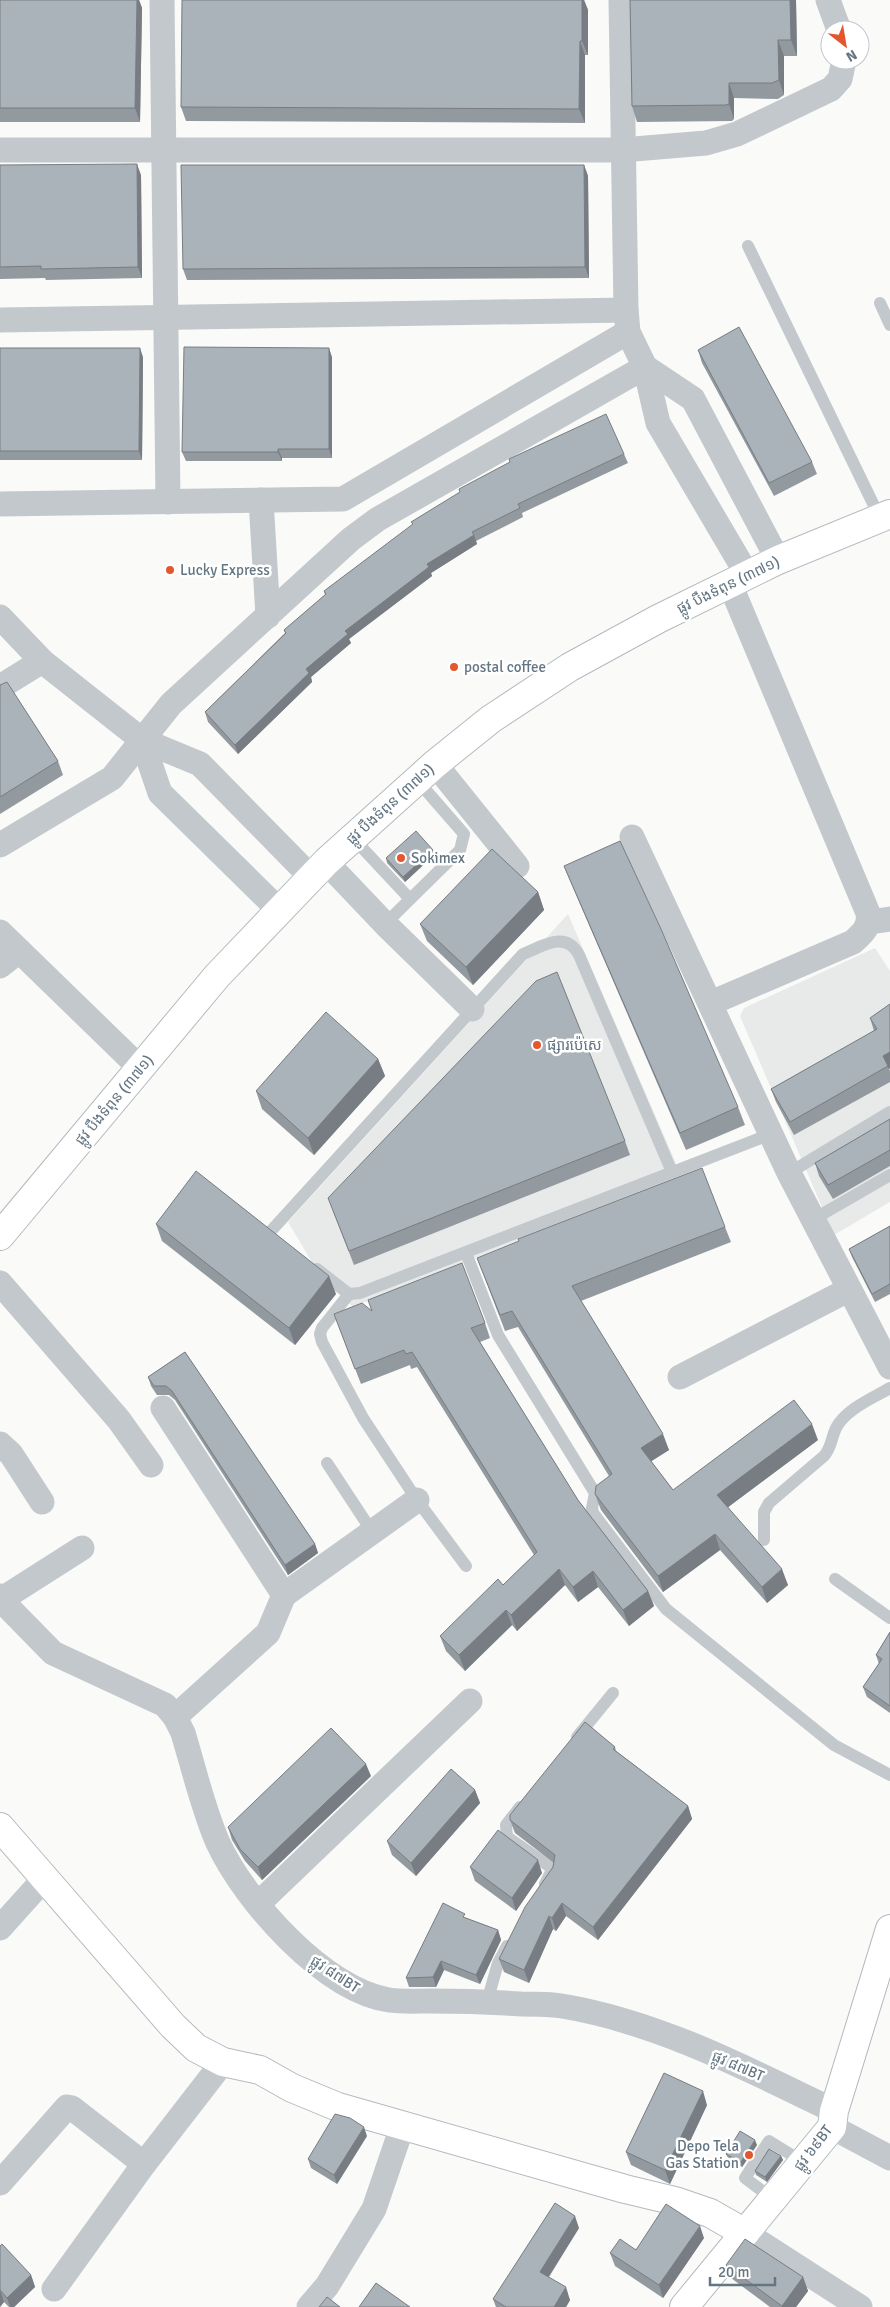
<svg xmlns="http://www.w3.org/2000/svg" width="890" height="2307" viewBox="0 0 890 2307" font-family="Signika,'Noto Sans Khmer',sans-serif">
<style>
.built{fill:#e8e9e9}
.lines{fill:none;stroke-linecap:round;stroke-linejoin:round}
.secondary-casing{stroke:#b3babf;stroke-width:30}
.lane{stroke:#c3c8cc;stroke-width:12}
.street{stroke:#c3c8cc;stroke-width:25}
.secondary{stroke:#fff;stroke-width:28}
.wall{fill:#929a9f}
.shaded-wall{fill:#777d82}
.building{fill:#aab3b9;stroke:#777d82}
.poi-dot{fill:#e4572e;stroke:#fff;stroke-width:2}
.labels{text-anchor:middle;stroke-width:5;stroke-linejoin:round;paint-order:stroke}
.poi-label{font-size:15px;fill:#657683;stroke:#fff;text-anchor:start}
.street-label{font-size:15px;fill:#657683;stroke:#fff}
</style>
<rect width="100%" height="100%" fill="#fafaf8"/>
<g class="built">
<polygon points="568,914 681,1175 353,1307 322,1279 288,1222"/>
<polygon points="875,948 890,971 890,1202 834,1235 740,1016 744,1008"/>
</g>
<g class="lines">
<g class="secondary-casing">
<g id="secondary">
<polyline points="0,1236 217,976 326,862 435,764 491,719 570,667 658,619 778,560 890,514"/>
<polyline points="0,1827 173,2026 196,2048 223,2062 260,2070 292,2088 338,2107 625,2189 675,2201 710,2213 745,2233"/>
<polyline points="684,2307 832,2127 834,2111 890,1929"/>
</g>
</g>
<g class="lane">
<polyline points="748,246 880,518"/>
<polyline points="880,303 890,325"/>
<polyline points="352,837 410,899"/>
<polyline points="385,924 460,850 464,834 417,780"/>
<polyline points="789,1173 890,1112"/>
<polyline points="812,1220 890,1175"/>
<path d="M270,1232l253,-278c20,-8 43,-24 56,1l93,217"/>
<polyline points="466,1253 498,1335 595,1493 592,1508 593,1513 666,1609 834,1745 890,1775"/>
<polyline points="317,1269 349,1294 360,1293 771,1134"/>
<polyline points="349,1294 322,1328 320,1334 322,1342 363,1418 417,1500 466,1566"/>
<polyline points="327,1463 373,1533"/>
<path d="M764,1540v-28l5,-9 55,-47c8,-9 7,-18 12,-28 10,-19 37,-30 54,-40"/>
<polyline points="835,1579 890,1618"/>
<polyline points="577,1737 613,1693"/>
<polyline points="520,1807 506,1825 507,1837 549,1866 552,1870 545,1884"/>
<polyline points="487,2002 498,1963 507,1946"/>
<polyline points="773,2199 745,2178 769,2141 803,2162"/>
</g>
<g class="street">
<polyline points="162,0 168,502"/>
<polyline points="621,0 626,310 628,332 645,367 658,423 748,576"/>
<polyline points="828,0 839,30"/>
<polyline points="0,150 622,150 706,143 737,134 831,89 840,79 844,60"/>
<polyline points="0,320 626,310"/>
<polyline points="645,367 693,399 778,560"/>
<polyline points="261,500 268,616"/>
<polyline points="0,504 343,499 628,332"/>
<polyline points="0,617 42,661 142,740 200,764 311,877"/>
<polyline points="0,687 42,661"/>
<polyline points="142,740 160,793 279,910"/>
<polyline points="435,764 517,866"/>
<polyline points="632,837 789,1173 890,1367"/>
<polyline points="0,845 112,778 171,704 351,539 378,519 645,367"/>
<polyline points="326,862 385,924 472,1009"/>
<polyline points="869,922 890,919"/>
<polyline points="0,932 140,1068"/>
<polyline points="0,966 19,951"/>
<path d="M711,1003l142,-61c10,-9 17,-15 15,-29l-138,-329"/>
<polyline points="0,1283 119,1420 151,1465"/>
<polyline points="680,1377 848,1290"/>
<polyline points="163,1408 284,1595"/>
<polyline points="0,1444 11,1454 42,1502"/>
<polyline points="0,1596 2,1599 82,1548"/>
<path d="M0,1599l53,54 112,52 10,12 8,16c11,36 20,76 35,110 27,58 106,147 171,157 14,2 28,1 42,1 30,0 60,1 90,3 14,0 28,0 41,2 96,16 186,63 272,105"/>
<polyline points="175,1717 268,1633 284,1595 417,1500"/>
<polyline points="258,1904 470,1701"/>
<polyline points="0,1928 45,1878"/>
<polyline points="832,2127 890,2158"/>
<polyline points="0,2183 67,2107 72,2108 144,2164"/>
<polyline points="745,2233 860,2307"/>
<polyline points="54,2289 144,2164 223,2062"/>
<polyline points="309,2307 327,2286 374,2209 402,2127"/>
</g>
<use href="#secondary" class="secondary"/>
</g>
<g class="wall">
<polygon points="0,0 139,0 142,8 140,122 0,122"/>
<polygon points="182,0 584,0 588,10 588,55 585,55 585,123 186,121 181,107"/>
<polygon points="630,0 796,0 797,56 784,56 784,95 778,99 734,98 734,119 732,121 637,122 632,106"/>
<polygon points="0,165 141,175 142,278 46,280 45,278 0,279"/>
<polygon points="584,165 588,176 589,278 187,280 183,269"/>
<polygon points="0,348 143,357 142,460 0,460"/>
<polygon points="698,350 812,462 817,474 774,496 702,363"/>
<polygon points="332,357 332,458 282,458 282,461 186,461 182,452"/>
<polygon points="624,454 628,463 522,513 523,517 476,541 477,544 431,573 432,576 349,639 351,643 311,677 312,682 238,754 208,722 205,712 285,633 284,630 325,595 324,591"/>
<polygon points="0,685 58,761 63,775 0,814"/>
<polygon points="433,850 434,855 405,882 387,863 386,858"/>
<polygon points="564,866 738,1107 745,1125 686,1150 571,883"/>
<polygon points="538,892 544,910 473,985 427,941 420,924"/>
<polygon points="890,1004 890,1068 889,1069 890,1071 890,1082 794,1135 776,1102 771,1089 874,1031 870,1018"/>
<polygon points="378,1059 385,1076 314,1155 262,1109 256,1091"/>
<polygon points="890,1119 890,1166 833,1199 819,1176 815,1163"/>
<polygon points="625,1141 630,1155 354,1265 333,1211"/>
<polygon points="156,1224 336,1294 295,1345 162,1241"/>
<polygon points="890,1226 890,1294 875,1302 852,1257 849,1249"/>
<polygon points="725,1227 731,1242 581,1301 669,1450 651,1461 673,1490 818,1440 728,1507 788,1585 767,1603 720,1550 663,1592 601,1510 595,1494 609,1476 518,1327 505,1331 477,1258"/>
<polygon points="372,1311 485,1323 490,1338 480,1342 578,1500 648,1591 654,1606 629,1626 598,1587 578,1602 565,1585 517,1631 512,1625 465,1671 446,1651 440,1636 503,1585 534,1555 417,1367 411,1369 410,1365 361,1384 334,1314"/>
<polygon points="185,1352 315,1544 318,1553 288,1575 175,1400 169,1395 157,1395 151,1386 148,1377"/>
<polygon points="890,1632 890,1713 867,1697 863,1687 879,1664 876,1655"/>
<polygon points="615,1747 616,1751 688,1806 692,1819 598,1940 566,1916 556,1931 553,1929 529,1983 504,1972 499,1959 553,1867 554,1863 515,1833 510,1820"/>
<polygon points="371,1776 262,1880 245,1861 232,1840 228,1827"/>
<polygon points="475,1790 480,1803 416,1876 392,1855 387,1841"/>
<polygon points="470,1867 542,1873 516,1911 475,1881"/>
<polygon points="466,1918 498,1930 501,1940 480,1984 444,1970 436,1987 409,1987 406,1978"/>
<polygon points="707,2105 670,2184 631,2165 626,2152"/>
<polygon points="367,2136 337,2184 311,2168 308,2159"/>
<polygon points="757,2145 742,2167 728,2158 726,2154"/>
<polygon points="781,2156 783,2160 767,2182 756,2175 755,2171"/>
<polygon points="579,2228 549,2277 570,2300 566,2307 496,2307 493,2299"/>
<polygon points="704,2238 663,2298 615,2266 610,2253"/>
<polygon points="0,2246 31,2275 35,2287 14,2307 9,2307 4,2302 0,2307"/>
<polygon points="726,2265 803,2277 808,2291 796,2307 770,2307 731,2278"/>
</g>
<g class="shaded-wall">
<polygon points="137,0 139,0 142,8 140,122 135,108"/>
<polygon points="582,0 584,0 588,10 588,55 582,41"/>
<polygon points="790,0 796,0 797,56 791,40"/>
<polygon points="778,40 784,56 784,95 779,80"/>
<polygon points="580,41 585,55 585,123 579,109"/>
<polygon points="729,83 734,98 734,119 729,104"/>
<polygon points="137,164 141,175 142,278 138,267"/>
<polygon points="584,165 588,176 589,278 585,267"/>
<polygon points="140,348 143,357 142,460 139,451"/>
<polygon points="329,348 332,357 332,458 329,449"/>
<polygon points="278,449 282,458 282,461 278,452"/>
<polygon points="474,535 477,544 431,573 432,576 349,639 351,643 311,677 312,682 238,754 235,745 306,669 345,631 427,564"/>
<polygon points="433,850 434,855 405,882 403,877"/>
<polygon points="538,892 544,910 473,985 466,967"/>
<polygon points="890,1052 890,1068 889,1069 883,1056"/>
<polygon points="378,1059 385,1076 314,1155 308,1138"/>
<polygon points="329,1276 336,1294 295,1345 289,1328"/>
<polygon points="812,1424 818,1440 723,1511 717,1495"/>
<polygon points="663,1434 669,1450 647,1464 641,1448"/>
<polygon points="715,1534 720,1550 663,1592 658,1576"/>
<polygon points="315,1544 318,1553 288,1575 285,1565"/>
<polygon points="559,1569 565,1585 517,1631 511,1615"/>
<polygon points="782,1569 788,1585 767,1603 762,1587"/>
<polygon points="593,1571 598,1587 578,1602 573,1587"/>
<polygon points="648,1591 654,1606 629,1626 623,1610"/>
<polygon points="506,1610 512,1625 465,1671 459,1655"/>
<polygon points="366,1764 371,1776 262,1880 258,1867"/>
<polygon points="475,1790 480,1803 416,1876 411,1863"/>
<polygon points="688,1806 692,1819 598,1940 593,1927"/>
<polygon points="538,1860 542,1873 516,1911 512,1898"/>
<polygon points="562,1903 566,1916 556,1931 552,1918"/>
<polygon points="549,1916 553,1929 529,1983 524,1970"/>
<polygon points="498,1930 501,1940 480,1984 476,1975"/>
<polygon points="441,1961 444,1970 436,1987 433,1977"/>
<polygon points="703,2091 707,2105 670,2184 665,2170"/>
<polygon points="364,2127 367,2136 337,2184 334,2175"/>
<polygon points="755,2140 757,2145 742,2167 741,2162"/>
<polygon points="781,2156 783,2160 767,2182 765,2177"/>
<polygon points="575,2216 579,2228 544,2284 540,2272"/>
<polygon points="700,2226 704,2238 663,2298 659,2285"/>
<polygon points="31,2275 35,2287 14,2307 10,2307 7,2298"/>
<polygon points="803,2277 808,2291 796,2307 782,2307 782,2306"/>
<polygon points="566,2287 570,2300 566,2307 554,2307"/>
<polygon points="0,2290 4,2302 0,2307"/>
</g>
<g class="building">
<polygon points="0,0 137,0 135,108 0,108"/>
<polygon points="182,0 582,0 582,41 580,41 579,109 181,107"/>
<polygon points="630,0 790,0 791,40 778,40 779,80 772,83 729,83 729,104 726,105 632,106"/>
<polygon points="137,164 138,267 41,269 41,266 0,267 0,165"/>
<polygon points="181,165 584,165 585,267 183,269"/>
<polygon points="739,327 812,462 769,483 698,350"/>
<polygon points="184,347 329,348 329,449 278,449 278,452 182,452"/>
<polygon points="0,348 140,348 139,451 0,451"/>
<polygon points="606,414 624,454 518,504 520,508 472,532 474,535 427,564 429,567 345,631 348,634 306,669 309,673 235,745 205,712 286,633 284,630 326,594 324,591 413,524 411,522 460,492 459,489 510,462 509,459"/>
<polygon points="7,682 58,761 0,797 0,685"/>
<polygon points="416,831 433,850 403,877 386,858"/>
<polygon points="620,841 661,929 738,1107 680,1133 564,866"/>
<polygon points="492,849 538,892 466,967 420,924"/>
<polygon points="557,972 625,1141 349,1251 328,1198 536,981"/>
<polygon points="890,1004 890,1052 883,1056 888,1066 790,1122 771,1089 877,1029 870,1018"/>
<polygon points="326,1012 378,1059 308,1138 256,1091"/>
<polygon points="890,1119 890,1150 828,1185 815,1163"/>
<polygon points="702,1168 725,1227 572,1286 663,1434 641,1448 673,1490 794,1400 812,1424 717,1495 782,1569 762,1587 715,1534 658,1576 595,1494 596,1486 612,1474 512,1311 500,1315 477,1258 519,1241 518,1239"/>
<polygon points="196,1171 329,1276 289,1328 156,1224"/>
<polygon points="890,1226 890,1284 872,1294 849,1249"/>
<polygon points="462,1263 485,1323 471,1328 578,1500 648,1591 623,1610 593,1571 573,1587 559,1569 511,1615 506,1610 459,1655 440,1636 498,1579 503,1585 537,1552 412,1352 406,1354 404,1350 355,1369 334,1314 362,1303 372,1311 368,1300"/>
<polygon points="185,1352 315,1544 285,1565 172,1391 166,1386 154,1386 148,1377"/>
<polygon points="890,1632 890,1706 863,1687 882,1659 876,1655"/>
<polygon points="585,1722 615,1747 613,1749 688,1806 593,1927 562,1903 552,1918 549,1916 524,1970 499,1959 525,1907 553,1867 555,1855 510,1820 510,1815"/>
<polygon points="331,1728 366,1764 258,1867 240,1849 228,1827"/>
<polygon points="451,1769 475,1790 411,1863 387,1841"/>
<polygon points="498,1830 538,1860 512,1898 470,1867"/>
<polygon points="443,1903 465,1914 463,1917 498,1930 476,1975 441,1961 433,1977 406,1978"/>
<polygon points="664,2073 703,2091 665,2170 626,2152"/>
<polygon points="335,2114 350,2118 364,2127 334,2175 308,2159"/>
<polygon points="740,2131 755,2140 741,2162 726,2154"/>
<polygon points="769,2149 781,2156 765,2177 755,2171"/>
<polygon points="555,2203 575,2216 540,2272 566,2287 554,2307 506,2307 493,2299"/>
<polygon points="666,2204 700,2226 659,2285 610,2253 620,2239 636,2250"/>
<polygon points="745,2239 803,2277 782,2306 726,2265"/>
<polygon points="2,2244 31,2275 7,2298 0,2290 0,2246"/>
<polygon points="376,2283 410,2307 359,2307"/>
<polygon points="327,2297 340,2307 319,2307"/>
</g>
<g class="poi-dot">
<circle cx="170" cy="570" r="5"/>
<circle cx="454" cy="667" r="5"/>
<circle cx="401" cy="858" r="5"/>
<circle cx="537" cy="1045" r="5"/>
<circle cx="749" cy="2155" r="5"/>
</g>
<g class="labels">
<g class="poi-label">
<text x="180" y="575">Lucky Express</text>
<text x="464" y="672">postal coffee</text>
<text x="411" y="863">Sokimex</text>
<text x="547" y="1050">ផ្សារប៉េសេ</text>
<text x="739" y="2151" text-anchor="end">Depo Tela<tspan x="739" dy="17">Gas Station</tspan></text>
</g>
<g class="street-label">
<text transform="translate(728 585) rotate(-26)" y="5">ផ្លូវ បឹងទំពុន (៣៧១)</text>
<text transform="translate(390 804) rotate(-42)" y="5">ផ្លូវ បឹងទំពុន (៣៧១)</text>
<text transform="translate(114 1100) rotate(-50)" y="5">ផ្លូវ បឹងទំពុន (៣៧១)</text>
<text transform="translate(335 1974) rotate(33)" y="5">ផ្លូវ ៨៧BT</text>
<text transform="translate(738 2066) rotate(23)" y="5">ផ្លូវ ៨៧BT</text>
<text transform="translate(813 2148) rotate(-53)" y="5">ផ្លូវ ៦៩BT</text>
</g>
</g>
<g transform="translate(845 45) rotate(149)"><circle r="24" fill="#ffffff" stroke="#c1c8cd"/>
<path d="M0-4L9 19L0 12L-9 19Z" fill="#e4572e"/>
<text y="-8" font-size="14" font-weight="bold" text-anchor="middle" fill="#657683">N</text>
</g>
<path d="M710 2277v8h65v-8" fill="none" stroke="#657683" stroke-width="2.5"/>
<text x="718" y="2277" font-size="15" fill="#657683" stroke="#ffffff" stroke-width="4" paint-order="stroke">20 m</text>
</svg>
